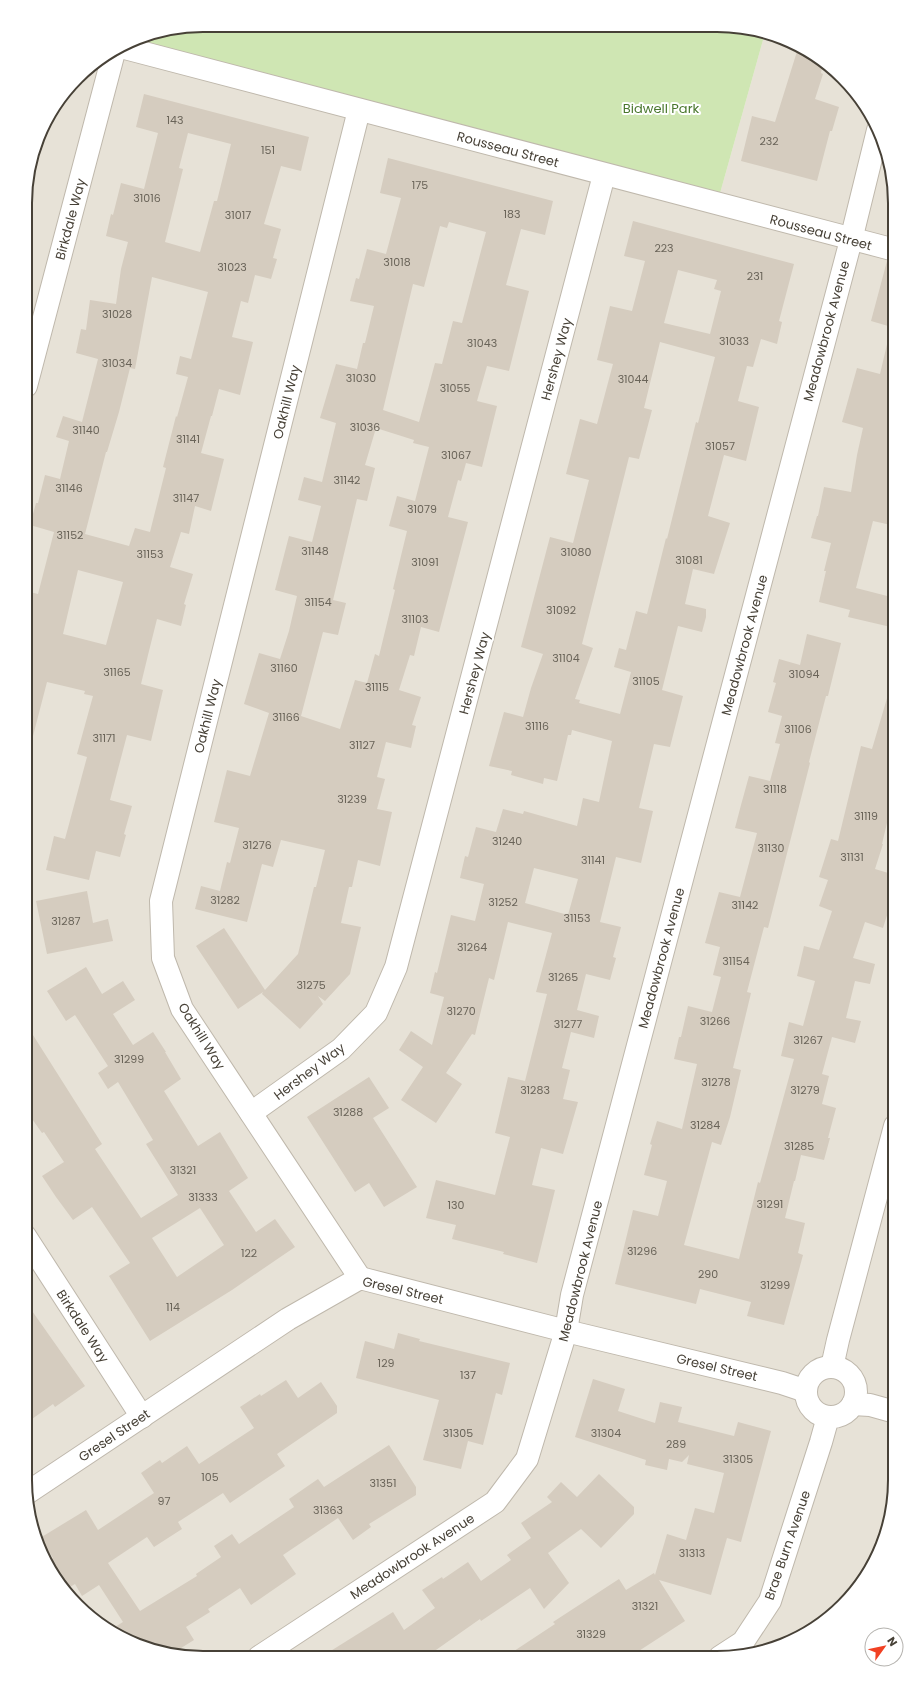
<svg xmlns="http://www.w3.org/2000/svg" width="920" height="1683" viewBox="0 0 920 1683" font-family="Poppins,sans-serif">
<style>
.residential{fill:#e7e2d7}
.green{fill:#cfe6b3}
.building{fill:#d5ccbf;fill-rule:evenodd}
.lines{fill:none;stroke-linecap:round;stroke-linejoin:round}
.minor-casing{stroke:#bfb8ac;stroke-width:24}
.minor{stroke:#fff;stroke-width:22}
.labels{text-anchor:middle;stroke-width:4;stroke-linejoin:round;paint-order:stroke}
.number-label{font-size:11px;fill:#6a6459}
.park-label{font-size:13px;fill:#49772d;stroke:#fff}
.street-label{font-size:13px;fill:#474137;stroke:#fff}
.rim{fill:none;stroke:#474137;stroke-width:2}
</style>
<rect width="100%" height="100%" fill="#f4f0e9"/>
<polygon class="residential" points="765,33 795,43 834,69 865,104 885,146 895,203 895,1492 882,1548 858,1588 825,1621 774,1648 717,1658 180,1656 125,1640 86,1614 55,1579 35,1537 25,1480 26,180 43,124 86,69 121,47 717,204"/>
<polygon class="green" points="203,25 751,28 765,33 717,204 121,47 135,38"/>
<g class="building">
<polygon points="799,45 823,62 821,73 823,74 815,99 839,107 832,131 830,131 817,181 741,161 752,116 775,122"/>
<path d="M144,94l165,43 -8,34 -20,-5 -17,58 17,5 -8,29 4,1 -6,20 -16,-4 -7,28 -7,-2 -9,36 21,5 -13,53 -21,-6 -7,27h-1l-10,37 23,6 -13,52 -16,-5 -6,28 -8,-2 -11,35 23,7 -9,30 2,1 -5,21 -24,-7 -9,36 -7,29 22,6 -12,51 -24,-6 -10,38 -7,27 22,6 -8,28 2,1 -6,22 -24,-6 -7,29 -43,-10 8,-34 11,3 22,-82 -10,-3 16,-58 -9,-2 1,-3 -38,-9 -14,54 -7,-1v-144l12,3 16,-62 -24,-7 6,-22h2l7,-28 15,4 9,-38 -13,-4 7,-21 19,6 16,-63 -22,-6 5,-24 5,1 4,-30 26,4 5,-35 7,-27 -22,-6 5,-22 2,1 8,-32 23,6 14,-56 -22,-6zM188,133l43,11 -14,57h-3l-14,51 -35,-10 18,-73 -4,-1zM152,277l56,15 -17,67 -11,-3 -4,18 12,3 -11,40 -1,-1 -13,51 3,1 -16,64 -15,-4 -6,18 -44,-12 21,-82h1l12,-40 11,-44 5,1zM78,570l45,12 -17,63 -43,-11z"/>
<path d="M388,158l165,43 -8,34 -24,-6 -15,56 23,6 -20,80 -22,-5 -10,35 20,5 -15,61 -16,-4 -5,18 -3,-1 -10,37 20,5 -29,110 -18,-5 -7,29 -4,-1 -11,35 22,7 -9,28 4,1 -5,22 -25,-6 -9,35 8,2 -8,30 15,3 -12,54 -22,-6 -6,27h-3l-8,36 20,4 -11,47 -25,27 -7,-5 5,8 -23,25 -38,-35 1,-2 -25,17 -42,-63 28,-18 41,62 33,-36 16,-67h2l9,-37 -44,-10 -8,27 -11,-3 -15,58 -52,-13 6,-23 19,5 7,-29 3,1 9,-35 -25,-6 13,-52 23,6 19,-63 -25,-9 15,-51 21,6 9,-28 8,-35 -22,-6 14,-54 23,6 9,-36 -23,-6 6,-23 18,5 14,-59 -16,-5 16,-54 21,5 6,-26h2l9,-37 -24,-5 6,-23 3,1 8,-30 19,5 15,-56 -21,-5zM449,222l37,10 -24,91 -9,-2 -11,43 -7,-1 -16,59 -36,-12 30,-126 11,3 16,-61 7,2zM376,428l38,12 -1,3 16,4 -14,54 -18,-5 -8,30 18,5 -14,58 2,1 -16,66 -4,-2 -8,29 -12,-3 -15,49 -39,-13 22,-84 15,3 8,-32 -13,-3 24,-101 10,2 8,-33 -10,-3z"/>
<path d="M633,221l161,43 -15,57 3,1 -5,22 -16,-5 -8,28 -6,-1 -9,35 21,6 -13,54 -22,-6 -16,61 22,7 -16,51 -21,-5 -8,35 21,5v8l-4,15 -24,-6 -16,64 21,6 -13,51 -16,-3 -15,64 14,3 -12,52 -25,-6 -16,65 21,5 -8,30 3,1 -6,22 -24,-6 -9,36 22,6 -5,22 -23,-6 -9,36 8,2 -7,29 15,3 -15,52 -22,-6 -9,37 23,5 -18,73 -34,-9 1,-2 -52,-13 4,-14 -30,-7 10,-38 59,15 15,-58 -15,-4 13,-56 17,4 22,-87 -11,-2 16,-59 -44,-11 -14,58 -5,-2 -14,57 -3,-1 -26,39 16,11 -26,39 -35,-23 22,-33 -24,-17 12,-19 21,14 12,-48 -14,-4 5,-21 2,1 14,-58 24,6 9,-37 -24,-6 5,-22 3,1 8,-30 20,5 7,-23 20,5 1,-3 53,15 6,-28 16,4 13,-61 -40,-11 -1,5h-3l-11,46 -13,-3 -1,6 -32,-9 1,-4 -23,-5 15,-54 19,5 8,-29 12,-34 -22,-7 29,-110 23,6 16,-63 -23,-6 14,-55 17,5 16,-60 -16,-4 13,-54 22,5 13,-50 -21,-5zM678,270l39,10 -3,9 7,2 -11,43 -46,-11zM660,342l55,15 -17,66 -2,-1 -29,117 -1,-1 -19,76 -11,-3 -10,39 -7,-2 -5,19 17,5 -11,42 -41,-11 1,-3 -5,-1 18,-51 -11,-4 47,-187 10,2 13,-49 -8,-2zM534,868l44,11 -10,36 -43,-12z"/>
<polygon points="887,261 895,262 895,328 871,321"/>
<polygon points="888,340 895,341 895,441 887,473 895,475 895,502 891,525 873,521 856,588 895,598 895,628 848,617 850,610 819,602 826,571 824,571 831,543 811,538 817,516 818,516 824,487 851,492 857,455 863,428 842,422 857,368 880,374"/>
<polygon points="807,634 841,643 828,696 826,696 809,762 810,763 768,928 764,927 747,992 751,993 733,1068 741,1070 730,1117 721,1145 712,1142 684,1245 739,1259 758,1182 760,1183 794,1059 781,1056 789,1022 803,1026 815,981 797,976 804,946 819,950 832,911 819,906 828,880 819,877 831,839 838,841 861,746 872,749 890,688 895,689 895,807 891,806 882,844 883,844 875,869 895,875 895,881 887,908 889,909 883,928 865,922 853,958 875,964 870,984 855,981 846,1018 861,1021 855,1043 832,1037 822,1074 829,1076 822,1104 836,1108 828,1138 830,1138 824,1160 801,1155 795,1181 794,1181 785,1218 805,1223 798,1253 803,1255 784,1325 747,1316 751,1302 700,1289 696,1304 615,1284 633,1210 658,1216 667,1181 644,1175 652,1145 650,1144 657,1121 682,1129 697,1064 674,1059 679,1037 681,1037 688,1006 712,1012 721,977 713,975 720,947 705,943 711,921 719,892 740,897 757,833 735,828 741,805 749,776 770,781 780,744 775,743 782,716 768,712 776,683 773,682 779,659 800,665"/>
<polygon points="87,891 93,923 108,919 113,941 47,954 36,901"/>
<path d="M86,967l16,27 21,-13 12,19 -22,14 20,31 20,-13 13,20h-1l16,27 -17,12 34,55 22,-14 28,46 -19,13 27,41 19,-13 20,28 -63,43 -82,51 -41,-65 21,-13 -38,-56 -19,13 -17,-23 -14,-21 22,-14 -20,-30 -2,1 -17,-24 1,-85 76,120 -7,5 46,69 37,-23 -32,-51 7,-4 -35,-58 -10,7 -10,-16 10,-7 -33,-51 -9,6 -19,-30zM200,1208l24,37 -47,32 -25,-39z"/>
<polygon points="369,1077 389,1108 373,1118 417,1187 384,1207 369,1183 355,1192 307,1117"/>
<polygon points="25,1301 85,1386 55,1407 53,1404 25,1424"/>
<polygon points="398,1333 420,1339 419,1341 510,1363 502,1395 496,1393 483,1445 468,1441 461,1469 423,1460 439,1400 356,1378 365,1341 394,1349"/>
<polygon points="593,1379 625,1389 618,1411 655,1423 660,1402 682,1407 678,1422 734,1436 738,1422 771,1431 741,1542 727,1538 711,1595 659,1580 685,1621 628,1658 505,1657 555,1624 553,1622 619,1579 626,1590 654,1573 655,1575 667,1534 686,1540 695,1508 714,1513 724,1473 687,1464 689,1455 682,1462 669,1459 667,1470 645,1465 646,1460 575,1437"/>
<polygon points="286,1380 298,1398 321,1382 337,1406 337,1413 277,1454 285,1466 230,1503 223,1493 178,1522 182,1529 154,1547 147,1537 108,1563 140,1611 197,1576 196,1574 221,1557 214,1546 232,1534 239,1544 294,1507 289,1499 318,1479 324,1487 389,1445 416,1487 416,1495 369,1524 371,1527 353,1540 338,1518 283,1555 296,1574 251,1605 240,1588 208,1609 210,1612 186,1627 194,1640 173,1653 125,1640 110,1630 123,1622 99,1585 82,1596 75,1584 65,1590 55,1579 47,1562 53,1558 40,1538 86,1510 98,1530 154,1493 141,1473 160,1460 162,1463 187,1446 199,1464 254,1428 240,1407 260,1394 261,1396"/>
<polygon points="599,1474 634,1507 634,1514 601,1548 581,1529 548,1553 569,1583 544,1609 530,1588 481,1621 480,1619 426,1657 321,1657 393,1612 404,1630 435,1608 422,1590 442,1577 443,1579 468,1562 481,1581 511,1560 507,1555 531,1538 521,1523 552,1502 547,1497 561,1482 577,1497"/>
</g>
<g class="lines">
<g class="minor-casing">
<g id="minor">
<polyline points="121,47 895,250"/>
<polyline points="359,110 161,901 163,958 182,1009 360,1278"/>
<polyline points="26,386 114,52"/>
<polyline points="251,1113 341,1049 376,1013 396,967 604,175"/>
<polyline points="25,1236 142,1417"/>
<polyline points="832,1367 838,1340 895,1126"/>
<circle cx="831" cy="1392" r="25"/>
<polyline points="853,1404 870,1405 895,1412"/>
<polyline points="27,1493 288,1319 360,1278 566,1331 782,1383 806,1391"/>
<polyline points="259,1657 495,1502 527,1459 566,1331 572,1295 851,240 878,130"/>
<polyline points="720,1657 743,1642 770,1601 821,1442 828,1417"/>
</g>
</g>
<use href="#minor" class="minor"/>
</g>
<g class="labels">
<g class="number-label">
<text x="175" y="124">143</text>
<text x="769" y="145">232</text>
<text x="268" y="154">151</text>
<text x="420" y="189">175</text>
<text x="147" y="202">31016</text>
<text x="512" y="218">183</text>
<text x="238" y="219">31017</text>
<text x="664" y="252">223</text>
<text x="397" y="266">31018</text>
<text x="232" y="271">31023</text>
<text x="755" y="280">231</text>
<text x="117" y="318">31028</text>
<text x="734" y="345">31033</text>
<text x="482" y="347">31043</text>
<text x="117" y="367">31034</text>
<text x="361" y="382">31030</text>
<text x="633" y="383">31044</text>
<text x="455" y="392">31055</text>
<text x="365" y="431">31036</text>
<text x="86" y="434">31140</text>
<text x="188" y="443">31141</text>
<text x="720" y="450">31057</text>
<text x="456" y="459">31067</text>
<text x="347" y="484">31142</text>
<text x="69" y="492">31146</text>
<text x="186" y="502">31147</text>
<text x="422" y="513">31079</text>
<text x="70" y="539">31152</text>
<text x="315" y="555">31148</text>
<text x="576" y="556">31080</text>
<text x="150" y="558">31153</text>
<text x="689" y="564">31081</text>
<text x="425" y="566">31091</text>
<text x="318" y="606">31154</text>
<text x="561" y="614">31092</text>
<text x="415" y="623">31103</text>
<text x="566" y="662">31104</text>
<text x="284" y="672">31160</text>
<text x="117" y="676">31165</text>
<text x="804" y="678">31094</text>
<text x="646" y="685">31105</text>
<text x="377" y="691">31115</text>
<text x="286" y="721">31166</text>
<text x="537" y="730">31116</text>
<text x="798" y="733">31106</text>
<text x="104" y="742">31171</text>
<text x="362" y="749">31127</text>
<text x="775" y="793">31118</text>
<text x="352" y="803">31239</text>
<text x="866" y="820">31119</text>
<text x="507" y="845">31240</text>
<text x="257" y="849">31276</text>
<text x="771" y="852">31130</text>
<text x="852" y="861">31131</text>
<text x="593" y="864">31141</text>
<text x="225" y="904">31282</text>
<text x="503" y="906">31252</text>
<text x="745" y="909">31142</text>
<text x="577" y="922">31153</text>
<text x="66" y="925">31287</text>
<text x="472" y="951">31264</text>
<text x="736" y="965">31154</text>
<text x="563" y="981">31265</text>
<text x="311" y="989">31275</text>
<text x="461" y="1015">31270</text>
<text x="715" y="1025">31266</text>
<text x="568" y="1028">31277</text>
<text x="808" y="1044">31267</text>
<text x="129" y="1063">31299</text>
<text x="716" y="1086">31278</text>
<text x="535" y="1094">31283</text>
<text x="805" y="1094">31279</text>
<text x="348" y="1116">31288</text>
<text x="705" y="1129">31284</text>
<text x="799" y="1150">31285</text>
<text x="183" y="1174">31321</text>
<text x="203" y="1201">31333</text>
<text x="770" y="1208">31291</text>
<text x="456" y="1209">130</text>
<text x="642" y="1255">31296</text>
<text x="249" y="1257">122</text>
<text x="708" y="1278">290</text>
<text x="775" y="1289">31299</text>
<text x="173" y="1311">114</text>
<text x="386" y="1367">129</text>
<text x="468" y="1379">137</text>
<text x="458" y="1437">31305</text>
<text x="606" y="1437">31304</text>
<text x="676" y="1448">289</text>
<text x="738" y="1463">31305</text>
<text x="210" y="1481">105</text>
<text x="383" y="1487">31351</text>
<text x="164" y="1505">97</text>
<text x="328" y="1514">31363</text>
<text x="692" y="1557">31313</text>
<text x="645" y="1610">31321</text>
<text x="591" y="1638">31329</text>
</g>
<g class="park-label">
<text x="661" y="113">Bidwell Park</text>
</g>
<g class="street-label">
<text transform="translate(508 149) rotate(15)" y="5">Rousseau Street</text>
<text transform="translate(70 219) rotate(-75)" y="5">Birkdale Way</text>
<text transform="translate(821 232) rotate(15)" y="5">Rousseau Street</text>
<text transform="translate(826 331) rotate(-75)" y="5">Meadowbrook Avenue</text>
<text transform="translate(556 359) rotate(-75)" y="5">Hershey Way</text>
<text transform="translate(286 402) rotate(-76)" y="5">Oakhill Way</text>
<text transform="translate(744 645) rotate(-75)" y="5">Meadowbrook Avenue</text>
<text transform="translate(474 673) rotate(-75)" y="5">Hershey Way</text>
<text transform="translate(207 716) rotate(-76)" y="5">Oakhill Way</text>
<text transform="translate(661 958) rotate(-75)" y="5">Meadowbrook Avenue</text>
<text transform="translate(202 1036) rotate(58)" y="5">Oakhill Way</text>
<text transform="translate(309 1071) rotate(-37)" y="5">Hershey Way</text>
<text transform="translate(580 1271) rotate(-76)" y="5">Meadowbrook Avenue</text>
<text transform="translate(403 1290) rotate(13)" y="5">Gresel Street</text>
<text transform="translate(83 1326) rotate(57)" y="5">Birkdale Way</text>
<text transform="translate(717 1367) rotate(13)" y="5">Gresel Street</text>
<text transform="translate(114 1435) rotate(-34)" y="5">Gresel Street</text>
<text transform="translate(787 1545) rotate(-71)" y="5">Brae Burn Avenue</text>
<text transform="translate(412 1556) rotate(-33)" y="5">Meadowbrook Avenue</text>
</g>
</g>
<path d="M0 0H920V1683H0ZM203 32H717A171 171 0 0 1 888 203V1480A171 171 0 0 1 717 1651H203A171 171 0 0 1 32 1480V203A171 171 0 0 1 203 32Z" fill="#fff" fill-rule="evenodd"/>
<path class="rim" d="M203 32H717A171 171 0 0 1 888 203V1480A171 171 0 0 1 717 1651H203A171 171 0 0 1 32 1480V203A171 171 0 0 1 203 32Z"/>
<g transform="translate(884 1647) rotate(57)"><circle r="19" fill="#ffffff" stroke="#b5b3af"/>
<path d="M0-3L7 15L0 10L-7 15Z" fill="#f14123"/>
<text y="-6" font-size="11" font-weight="bold" text-anchor="middle" fill="#474137">N</text>
</g>
</svg>
